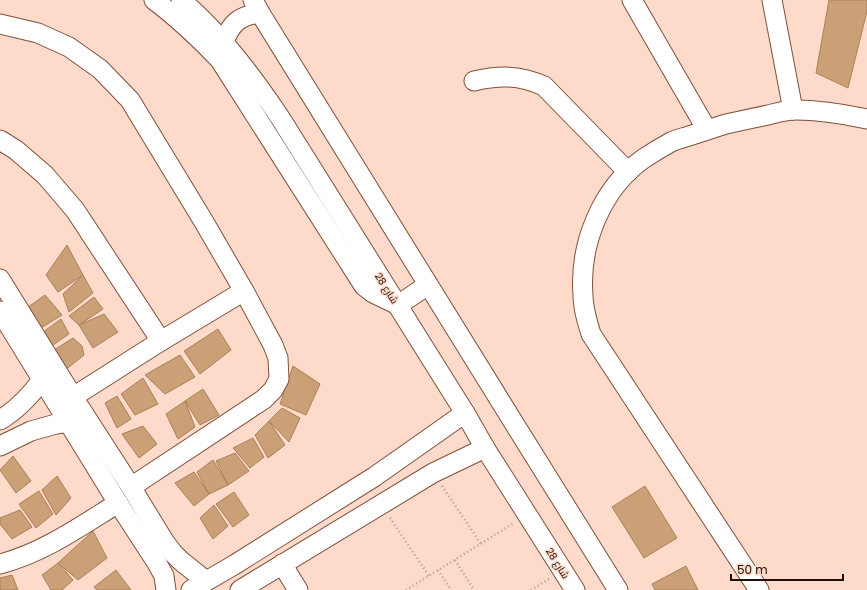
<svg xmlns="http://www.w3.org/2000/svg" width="867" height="590" viewBox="0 0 867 590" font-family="Poppins,Cairo,sans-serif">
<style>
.building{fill:#cba076;stroke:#a98057}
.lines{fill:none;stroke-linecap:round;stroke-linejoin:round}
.minor-casing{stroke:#804f38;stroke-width:21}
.path{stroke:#b7988b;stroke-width:2.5;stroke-dasharray:1 3;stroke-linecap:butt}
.minor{stroke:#fff;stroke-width:19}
.labels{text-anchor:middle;stroke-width:3;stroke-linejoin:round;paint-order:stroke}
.street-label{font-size:10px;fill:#200d04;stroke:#fedaca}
</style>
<rect width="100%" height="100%" fill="#fedaca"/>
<g class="building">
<polygon points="829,0 867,0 867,11 848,88 816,73"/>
<polygon points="67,245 83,275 58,292 46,275"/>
<polygon points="83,275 93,293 69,312 63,294"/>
<polygon points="45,295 62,315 36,331 24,310"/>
<polygon points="94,297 103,309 79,325 69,316"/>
<polygon points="104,314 118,332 93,348 79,325"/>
<polygon points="61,319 69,334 47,349 39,335"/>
<polygon points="218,329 231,350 200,374 184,351"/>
<polygon points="73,338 82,346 84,355 64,371 51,352"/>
<polygon points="180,355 195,377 165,394 145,375"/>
<polygon points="293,366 320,384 306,415 280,404"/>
<polygon points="143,378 158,404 135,415 121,394"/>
<polygon points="203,389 219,415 200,425 185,401"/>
<polygon points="117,396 131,419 117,428 105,403"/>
<polygon points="185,401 195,427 178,439 166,414"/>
<polygon points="282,408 300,418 289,442 269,421"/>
<polygon points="269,421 285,445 268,458 255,435"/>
<polygon points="143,426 157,444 139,458 122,434"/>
<polygon points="253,438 264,457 250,468 233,448"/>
<polygon points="235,453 249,471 228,485 216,461"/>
<polygon points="13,456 31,481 16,493 0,470"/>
<polygon points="213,460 228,485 209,494 197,472"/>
<polygon points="194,472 209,494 194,506 175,483"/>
<polygon points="57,476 71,498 56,515 42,490"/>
<polygon points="645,486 677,538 644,558 612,507"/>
<polygon points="39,491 53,514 36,528 19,504"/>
<polygon points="234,492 249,515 233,527 216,504"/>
<polygon points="214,505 228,526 213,539 200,518"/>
<polygon points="20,510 32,527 12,539 0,524 0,518"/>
<polygon points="93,531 107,558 78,580 58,563"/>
<polygon points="58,563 73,580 62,590 51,590 42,575"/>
<polygon points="686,566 698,590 655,590 652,584"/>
<polygon points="116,570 131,590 97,590 94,587"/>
<polygon points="12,575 18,590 0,590 0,578"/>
</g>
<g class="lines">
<g class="minor-casing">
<g id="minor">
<path d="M154,0c24,18 45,38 66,60l144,226 9,7 25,12 30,-20"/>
<path d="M181,0c40,34 71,76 100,119l184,294 20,35 90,142"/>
<polyline points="253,0 260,13 517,428 618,590"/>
<polyline points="632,0 707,130"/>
<polyline points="772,0 793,110"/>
<polyline points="0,24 38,33 69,47 100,69 130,100 204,222 244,291 161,341 73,397"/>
<path d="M224,42c7,-19 15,-26 36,-29"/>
<path d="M474,81c25,-6 46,-6 70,5l84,86"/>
<polyline points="0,140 16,150 45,175 75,210 161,341"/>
<polyline points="0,279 73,397 131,487 164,541 173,553 181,561 206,581"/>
<polyline points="0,311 118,503 157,563 164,576 166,590"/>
<path d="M0,420c17,-10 30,-24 42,-40"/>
<polyline points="0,446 31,431 56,424 69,422"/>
<polyline points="131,487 264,399 273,390 279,379 278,358 273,345 244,291"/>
<path d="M0,564c43,-11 81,-38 118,-61"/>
<polyline points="282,564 298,590"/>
<polyline points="191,590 234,565 374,477 465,413"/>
<polyline points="240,590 433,473 485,448"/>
<path d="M759,590l-168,-256c-4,-13 -8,-26 -8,-39 -4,-50 18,-106 60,-136 9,-6 19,-12 28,-17 6,-3 12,-4 18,-6 12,-4 25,-8 37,-12 14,-3 28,-6 42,-9 8,-2 18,-5 27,-5 23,0 49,4 72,9"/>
</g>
</g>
<g class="path">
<polyline points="442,486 481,544"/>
<polyline points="390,518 429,576"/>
<polyline points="455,560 474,590"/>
<polyline points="438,570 451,590"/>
<polyline points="406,590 514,523"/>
<polyline points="531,590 549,579"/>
</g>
<use href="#minor" class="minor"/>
</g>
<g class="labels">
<g class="street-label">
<text transform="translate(387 288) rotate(58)" y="4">شارع 28</text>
<text transform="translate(558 563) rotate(58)" y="4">شارع 28</text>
</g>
</g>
<path d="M731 574v6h112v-6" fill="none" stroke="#200d04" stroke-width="2"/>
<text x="737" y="574" font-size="12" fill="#200d04" stroke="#fedaca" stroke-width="3" paint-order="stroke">50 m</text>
</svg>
